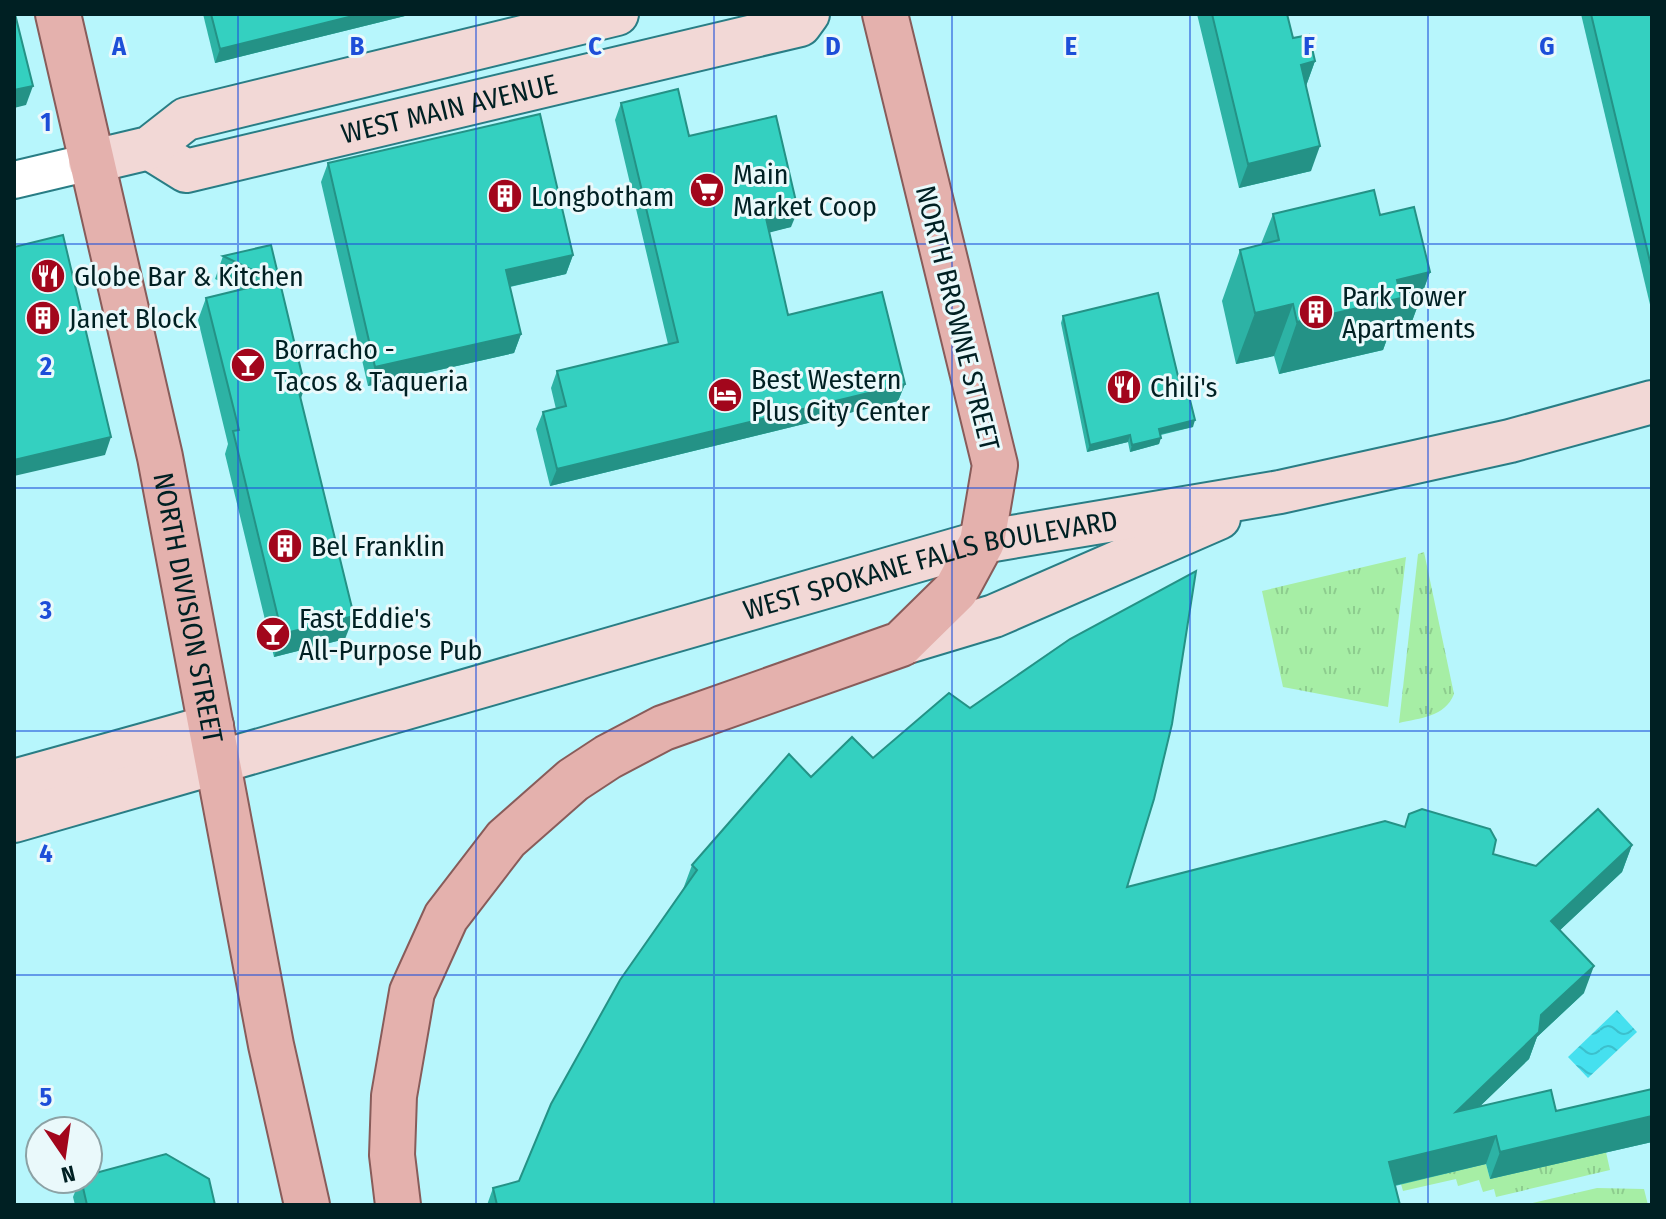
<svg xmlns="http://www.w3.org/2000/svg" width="1666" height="1219" viewBox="0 0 1666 1219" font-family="'Fira Sans Condensed',sans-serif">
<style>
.grass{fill:url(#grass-tufts)}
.water{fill:url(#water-waves)}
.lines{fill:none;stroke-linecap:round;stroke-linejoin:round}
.tertiary-casing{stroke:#297d85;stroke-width:40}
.secondary-casing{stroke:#297d85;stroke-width:46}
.primary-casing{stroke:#885c5a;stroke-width:48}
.tertiary{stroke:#fff;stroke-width:36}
.secondary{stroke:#f2d8d6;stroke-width:42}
.primary{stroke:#e4b1ad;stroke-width:44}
.wall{fill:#2db3a5}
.shaded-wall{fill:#249286}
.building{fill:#34d0c0;stroke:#249286;stroke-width:2}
.grid{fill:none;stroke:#1d4ed8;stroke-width:2;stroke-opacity:0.55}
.labels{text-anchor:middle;stroke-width:6;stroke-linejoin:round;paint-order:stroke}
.street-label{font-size:28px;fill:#002023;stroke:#eaf9fb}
.poi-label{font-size:28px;fill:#002023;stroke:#eaf9fb;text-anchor:start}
.grid-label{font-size:26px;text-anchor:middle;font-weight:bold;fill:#1d4ed8;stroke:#eaf9fb;stroke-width:6;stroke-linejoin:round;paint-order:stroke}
</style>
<defs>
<pattern id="grass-tufts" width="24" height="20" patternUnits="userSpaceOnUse" patternTransform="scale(2)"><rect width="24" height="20" fill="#a6eea5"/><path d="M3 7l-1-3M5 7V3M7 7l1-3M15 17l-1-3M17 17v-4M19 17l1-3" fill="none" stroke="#8dcc8e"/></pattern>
<pattern id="water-waves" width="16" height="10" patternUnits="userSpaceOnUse" patternTransform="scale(2)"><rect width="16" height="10" fill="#45e0ef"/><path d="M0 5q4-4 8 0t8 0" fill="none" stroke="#3bc0cd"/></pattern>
</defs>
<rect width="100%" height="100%" fill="#b7f6fc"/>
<g class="grass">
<path d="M1424,552l30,142c-9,23 -34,24 -55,29l19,-169z"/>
<polygon points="1406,557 1388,707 1283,687 1262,591"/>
<polygon points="1606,1152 1610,1170 1496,1197 1494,1189 1483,1192 1479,1180 1458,1186 1456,1179 1403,1191 1401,1184 1486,1164 1490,1179"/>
<polygon points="1597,1188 1644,1189 1648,1205 1524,1205"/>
</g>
<polygon class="water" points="1617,1010 1637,1032 1588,1078 1568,1057"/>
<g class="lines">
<g class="tertiary-casing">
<polyline id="tertiary" points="14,180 90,162"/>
</g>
<g class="secondary-casing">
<g id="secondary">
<path id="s1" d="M149,148l37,23 614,-146 8,-11"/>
<polyline points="90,162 149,148 186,119 617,14"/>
<polyline points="901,644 994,616 1219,518"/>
<polyline points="14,781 212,726"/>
<path id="s2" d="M14,821l968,-279 298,-50 230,-51 142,-39"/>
</g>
</g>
<g class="primary-casing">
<g id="primary">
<path id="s3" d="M58,14l102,443 111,588 36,160"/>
<polyline points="398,1205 392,1155 394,1096 412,992 446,917 506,839 573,780 608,757 663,728 901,644 956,590 982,542 995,465 885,14"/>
</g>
</g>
<use href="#tertiary" class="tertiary"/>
<use href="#secondary" class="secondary"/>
<use href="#primary" class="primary"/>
</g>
<g class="wall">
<polygon points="203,14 413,14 215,63"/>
<polygon points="1197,14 1287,14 1293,38 1315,61 1306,86 1311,171 1239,188"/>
<polygon points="1581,14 1652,14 1652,313"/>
<polygon points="621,103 791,227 769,232 788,315 905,384 898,401 550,486 536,429 543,412 556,409 551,388 557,371 668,344 615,120"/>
<polygon points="328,163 573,255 566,274 510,287 521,334 514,353 368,386 321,182"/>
<polygon points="1273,214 1380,215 1430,272 1411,324 1391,328 1383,350 1279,374 1274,356 1236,364 1222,301 1240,250 1261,244"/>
<polygon points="271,245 345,639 274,657 225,454 228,444 198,320 206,298 239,290 215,279 223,256"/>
<polygon points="1063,316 1183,397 1193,427 1161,435 1159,444 1130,452 1128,442 1087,452 1061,323"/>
<polygon points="873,758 1127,887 1405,827 1409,814 1493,854 1536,866 1632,845 1622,872 1560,930 1584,993 1537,1037 1529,1059 1480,1106 1556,1111 1652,1089 1652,1142 1490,1179 1486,1164 1395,1186 1400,1205 487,1205 493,1188 519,1181 682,892 692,865 811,777"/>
<polygon points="80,1179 88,1179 215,1205 75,1205 73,1197"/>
</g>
<g class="shaded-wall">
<polygon points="361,14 413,14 215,63 220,49"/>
<polygon points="1315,61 1306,86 1292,89 1301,65"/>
<polygon points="33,86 26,105 14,108 14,90"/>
<polygon points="1320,146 1311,171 1239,188 1248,164"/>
<polygon points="798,210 791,227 760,235 766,218"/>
<polygon points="573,255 566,274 499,289 506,270"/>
<polygon points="1430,272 1411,324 1391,328 1383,350 1279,374 1297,322 1397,280"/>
<polygon points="1293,304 1274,356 1236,364 1255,313"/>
<polygon points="521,334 514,353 368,386 375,367"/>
<polygon points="905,384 898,401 550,486 557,469"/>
<polygon points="305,387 297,409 298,388"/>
<polygon points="1195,420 1193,427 1157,435 1159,429"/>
<polygon points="1130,435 1128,442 1087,452 1090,445"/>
<polygon points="111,437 105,455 14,476 14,460"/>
<polygon points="1161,438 1159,444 1130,452 1132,445"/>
<polygon points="354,616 345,639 274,657 282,634"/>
<polygon points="1632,845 1622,872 1541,948 1551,921"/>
<polygon points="1594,966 1584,993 1537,1037 1529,1059 1446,1139 1456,1112 1541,1015"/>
<polygon points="1652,1116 1652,1142 1490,1179 1500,1152"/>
<polygon points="1496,1136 1486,1164 1379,1189 1389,1162"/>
</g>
<g class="building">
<polygon points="14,14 15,14 33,86 14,90"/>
<polygon points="211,14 361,14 220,49"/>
<polygon points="1212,14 1287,14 1293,38 1309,35 1315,61 1301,65 1320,146 1248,164"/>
<polygon points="1591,14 1652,14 1652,270"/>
<polygon points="678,89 689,136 776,116 798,210 766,218 788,315 882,292 905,384 557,469 543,412 566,406 557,371 678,342 621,103"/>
<polygon points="540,114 573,255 506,270 521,334 375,367 328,163"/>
<polygon points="1374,190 1380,215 1414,207 1430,272 1397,280 1401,298 1297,322 1293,304 1255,313 1240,250 1279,240 1273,214"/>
<polygon points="63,235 111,437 14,460 14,247"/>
<polygon points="271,245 305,387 298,388 354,616 282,634 233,431 239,430 206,298 276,281 223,256"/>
<polygon points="1158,293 1183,397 1189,396 1195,420 1159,429 1161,438 1132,445 1130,435 1090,445 1063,316"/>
<polygon points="1196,571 1172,724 1154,799 1127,887 1385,821 1405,827 1409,814 1422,809 1490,829 1496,840 1493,854 1536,866 1598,809 1632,845 1551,921 1594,966 1541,1015 1539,1032 1456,1112 1551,1090 1556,1111 1652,1089 1652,1116 1500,1152 1496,1136 1389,1162 1400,1205 497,1205 493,1188 519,1181 551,1104 620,980 697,870 692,865 789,754 811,777 852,737 873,758 949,693 970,708 1070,639"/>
<polygon points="166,1154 209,1179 215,1205 87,1205 81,1179 88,1179 88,1175"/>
</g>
<path class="grid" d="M238,14v1191M476,14v1191M714,14v1191M952,14v1191M1190,14v1191M1428,14v1191M14,244h1638M14,488h1638M14,731h1638M14,975h1638"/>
<defs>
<g id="supermarket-disc" transform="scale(1.8)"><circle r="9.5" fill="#a2061c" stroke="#eaf9fb"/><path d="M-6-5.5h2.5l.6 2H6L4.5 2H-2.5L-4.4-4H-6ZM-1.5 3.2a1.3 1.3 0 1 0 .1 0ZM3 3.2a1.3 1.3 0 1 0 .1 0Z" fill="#fff"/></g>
<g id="building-disc" transform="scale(1.8)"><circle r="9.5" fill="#a2061c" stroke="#eaf9fb"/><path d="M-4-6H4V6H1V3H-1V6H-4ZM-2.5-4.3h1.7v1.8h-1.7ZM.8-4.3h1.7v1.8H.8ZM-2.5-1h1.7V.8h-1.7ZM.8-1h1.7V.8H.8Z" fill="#fff"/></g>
<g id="restaurant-disc" transform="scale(1.8)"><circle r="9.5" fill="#a2061c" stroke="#eaf9fb"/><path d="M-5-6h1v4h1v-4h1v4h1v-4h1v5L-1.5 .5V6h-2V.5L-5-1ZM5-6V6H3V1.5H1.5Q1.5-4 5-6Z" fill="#fff"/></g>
<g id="bar-disc" transform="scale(1.8)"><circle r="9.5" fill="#a2061c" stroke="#eaf9fb"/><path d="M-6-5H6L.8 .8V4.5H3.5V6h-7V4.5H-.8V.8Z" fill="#fff"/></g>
<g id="hotel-disc" transform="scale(1.8)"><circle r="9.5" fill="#a2061c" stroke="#eaf9fb"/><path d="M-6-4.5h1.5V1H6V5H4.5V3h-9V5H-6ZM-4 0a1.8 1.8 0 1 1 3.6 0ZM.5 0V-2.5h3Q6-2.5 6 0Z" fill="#fff"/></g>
</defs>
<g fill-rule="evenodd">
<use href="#supermarket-disc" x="707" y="190"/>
<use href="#building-disc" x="505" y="196"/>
<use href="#restaurant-disc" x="48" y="276"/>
<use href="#building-disc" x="1316" y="312"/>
<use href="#building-disc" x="43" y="318"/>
<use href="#bar-disc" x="248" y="365"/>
<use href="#restaurant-disc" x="1124" y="387"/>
<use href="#hotel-disc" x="725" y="395"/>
<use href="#building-disc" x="285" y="546"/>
<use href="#bar-disc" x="273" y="634"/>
</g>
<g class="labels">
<g class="street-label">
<text dy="10" stroke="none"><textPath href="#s1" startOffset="314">WEST MAIN AVENUE</textPath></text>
<text transform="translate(958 318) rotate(76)" y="10">NORTH BROWNE STREET</text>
<text dy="10" stroke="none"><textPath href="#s2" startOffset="952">WEST SPOKANE FALLS BOULEVARD</textPath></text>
<text dy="10" stroke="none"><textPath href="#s3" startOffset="608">NORTH DIVISION STREET</textPath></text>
</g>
<g class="poi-label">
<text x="733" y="184">Main<tspan x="733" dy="32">Market Coop</tspan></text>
<text x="531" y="206">Longbotham</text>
<text x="74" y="286">Globe Bar &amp; Kitchen</text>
<text x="1342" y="306">Park Tower<tspan x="1342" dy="32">Apartments</tspan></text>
<text x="69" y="328">Janet Block</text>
<text x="274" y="359">Borracho -<tspan x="274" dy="32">Tacos &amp; Taqueria</tspan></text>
<text x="751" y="389">Best Western<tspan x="751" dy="32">Plus City Center</tspan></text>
<text x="1150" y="397">Chili's</text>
<text x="311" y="556">Bel Franklin</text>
<text x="299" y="628">Fast Eddie's<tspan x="299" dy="32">All-Purpose Pub</tspan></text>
</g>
</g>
<g class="grid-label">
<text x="119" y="55">A</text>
<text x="357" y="55">B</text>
<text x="595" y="55">C</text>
<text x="833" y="55">D</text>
<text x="1071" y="55">E</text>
<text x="1309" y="55">F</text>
<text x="1547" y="55">G</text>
<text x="46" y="131">1</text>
<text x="46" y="375">2</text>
<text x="46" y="619">3</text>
<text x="46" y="862">4</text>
<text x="46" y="1106">5</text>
</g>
<rect width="1666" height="1219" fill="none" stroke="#002023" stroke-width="32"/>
<g transform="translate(64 1155) rotate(167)"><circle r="38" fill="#eaf9fb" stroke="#8ca2a5" stroke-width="2"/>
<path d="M0-6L14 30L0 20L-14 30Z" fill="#a2061c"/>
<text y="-12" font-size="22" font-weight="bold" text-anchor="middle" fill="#002023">N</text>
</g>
</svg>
